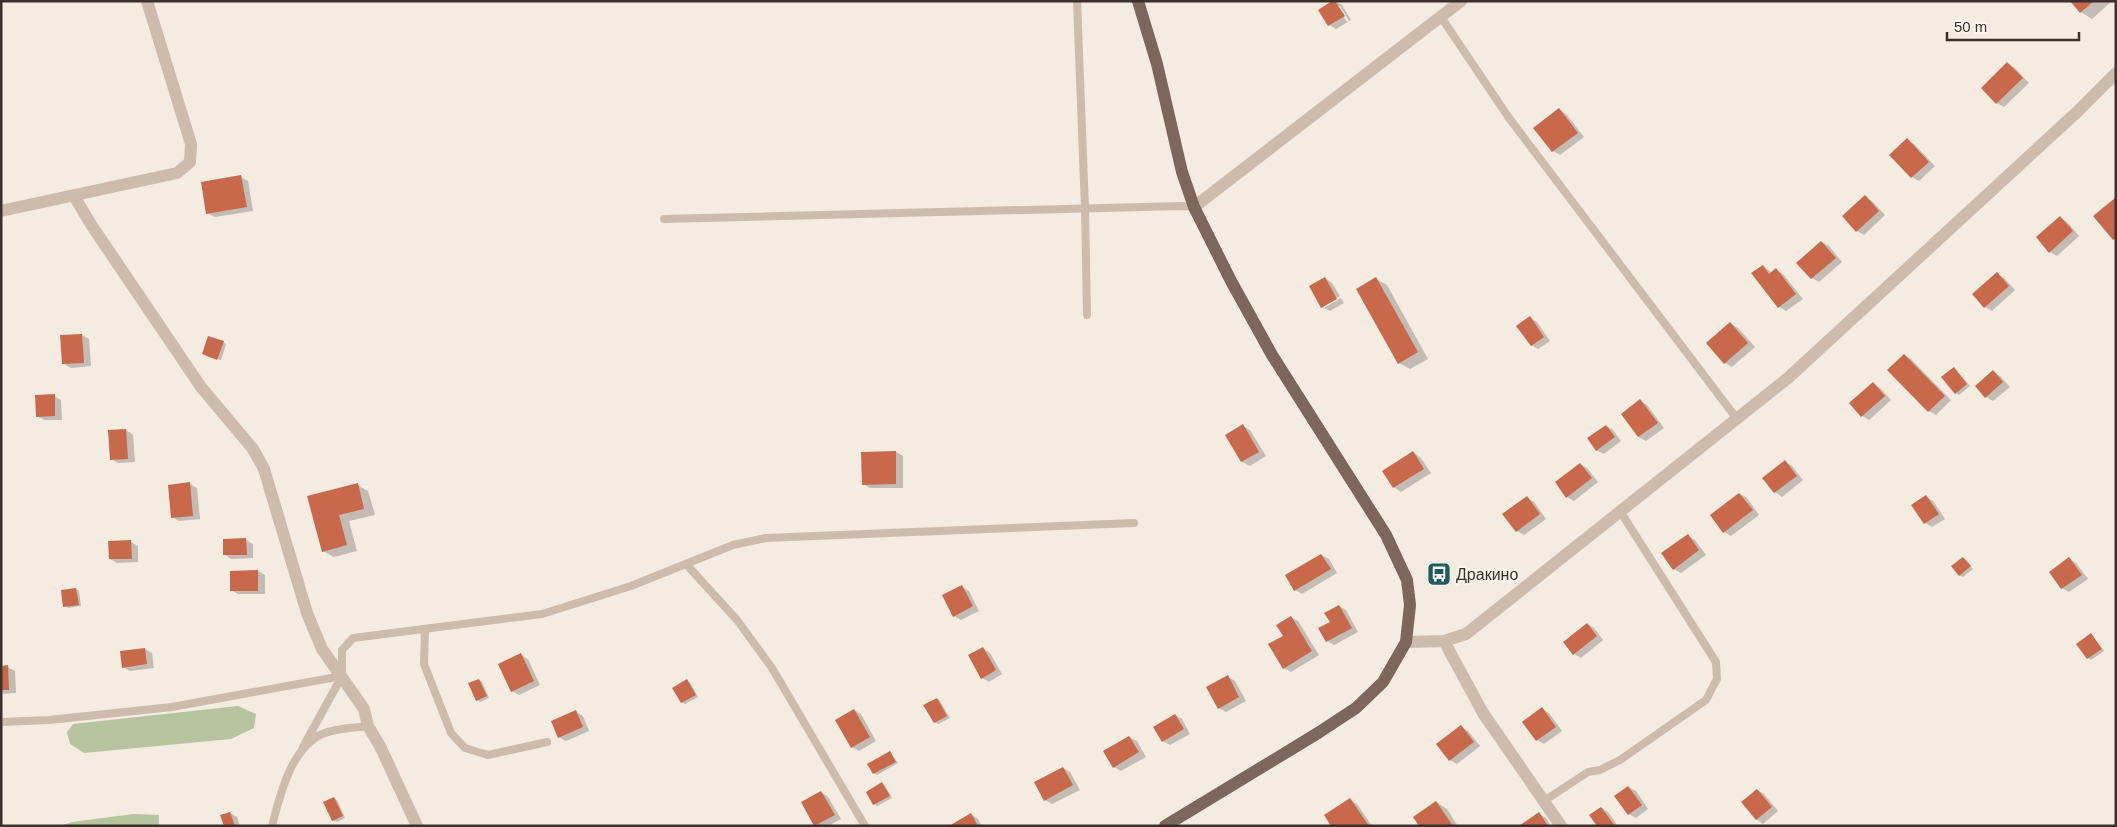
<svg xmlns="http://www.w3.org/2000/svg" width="2117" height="827" viewBox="0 0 2117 827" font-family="Helvetica,sans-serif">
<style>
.green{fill:#b8c4a0}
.shadow{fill:#0003;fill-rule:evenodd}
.building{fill:#c8694b}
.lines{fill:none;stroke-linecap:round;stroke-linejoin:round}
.service{stroke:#cdbbac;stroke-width:8}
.minor{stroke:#cdbbac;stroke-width:12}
.primary{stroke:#7d675c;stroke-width:12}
.labels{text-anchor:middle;stroke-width:4.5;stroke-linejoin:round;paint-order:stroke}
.poi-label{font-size:16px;fill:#3b302b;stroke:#fbf5ee;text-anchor:start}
</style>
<rect width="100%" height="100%" fill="#f4ebe1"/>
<g class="green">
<polygon points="238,706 256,714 254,728 231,739 84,753 70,744 67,732 73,724"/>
<polygon points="133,814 159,815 159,824 157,826 60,826 72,822"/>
</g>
<g class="shadow">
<path d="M1335,1l7,4 9,15 -15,9 -7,-4zM1337,6h3l9,15 -2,1z"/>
<polygon points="2071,1 2112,1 2092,19 2081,12"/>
<polygon points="2008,64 2015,68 2029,83 2004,107 1997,103"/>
<polygon points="1559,110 1566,114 1584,137 1560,155 1553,151"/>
<polygon points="1907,140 1914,144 1935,166 1919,181 1912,177 1891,155"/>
<polygon points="241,177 248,181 253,211 215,217 207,213"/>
<polygon points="1865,197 1872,201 1885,215 1864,235 1857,231"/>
<polygon points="2060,218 2067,222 2079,236 2057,256 2050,252"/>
<polygon points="1822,242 1829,246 1842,262 1819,282 1812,278 1798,263"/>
<polygon points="1763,266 1772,273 1776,270 1783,274 1803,299 1786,311 1779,307"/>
<polygon points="1997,274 2004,278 2015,290 1992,311 1985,307 1974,294"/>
<polygon points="1325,278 1332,283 1340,296 1324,305 1324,308 1341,298 1344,303 1330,311 1322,307"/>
<polygon points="1376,279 1387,285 1428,359 1410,369 1399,363"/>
<polygon points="1530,318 1537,322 1550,341 1538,349 1531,345"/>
<polygon points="1731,324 1738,328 1755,347 1732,367 1725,363"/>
<polygon points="82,335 89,339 91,366 71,368 64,364"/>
<polygon points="223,342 226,344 221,360 206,356"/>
<polygon points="1904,355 1911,359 1951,400 1936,415 1929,411"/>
<polygon points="1954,368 1970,386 1959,395 1956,393"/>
<polygon points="1993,372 2000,376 2010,387 1993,401 1986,397 1977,386"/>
<polygon points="1873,384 1880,388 1891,400 1869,420 1862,416"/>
<polygon points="54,396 61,400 62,420 44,420 37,416"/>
<polygon points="1640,401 1647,405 1664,428 1646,441 1639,437 1623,414"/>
<polygon points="1243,426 1250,430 1266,456 1250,466 1242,462 1227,435"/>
<polygon points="1606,426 1613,430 1621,441 1604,454 1596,450"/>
<polygon points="126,430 133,435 135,462 118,463 111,459"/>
<polygon points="896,452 903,456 903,488 870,488 863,484"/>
<polygon points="1413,452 1420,457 1431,473 1401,492 1394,487"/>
<polygon points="1785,462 1792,466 1803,480 1782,497 1775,492 1764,479"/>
<polygon points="1580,464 1587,468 1598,482 1574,501 1567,497"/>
<polygon points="190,484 197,488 200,519 179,521 172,517"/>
<polygon points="357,485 368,491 375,515 349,521 357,551 334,557 323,551 309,497"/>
<polygon points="1740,494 1747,498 1759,515 1731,536 1724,532"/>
<polygon points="1926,497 1933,501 1945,519 1932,527 1925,523"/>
<polygon points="1527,498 1534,502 1546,519 1524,535 1517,531"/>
<polygon points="1688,536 1695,540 1706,555 1681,573 1674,569"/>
<polygon points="246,540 253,544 253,558 231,559 224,554"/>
<polygon points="131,542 138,546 138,562 117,563 110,559"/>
<polygon points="1321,555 1329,559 1337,573 1302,594 1295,590"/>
<polygon points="1963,558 1973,569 1963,577 1959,575"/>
<polygon points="2069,559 2076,563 2088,579 2069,592 2062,588 2051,572"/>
<polygon points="258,571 265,575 265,594 238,594 231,590"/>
<polygon points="962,587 969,591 979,611 961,620 954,616"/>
<polygon points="76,589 79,591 81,606 68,608 65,606"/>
<polygon points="1339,606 1346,610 1358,632 1334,645 1327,641 1331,623"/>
<polygon points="1291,617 1298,621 1319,655 1291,672 1284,668 1285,636"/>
<polygon points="1587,624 1594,628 1603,640 1581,658 1574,654"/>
<polygon points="2091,635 2104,651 2091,660 2088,658"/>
<polygon points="982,648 990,653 1002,674 989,682 982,678"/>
<polygon points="145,649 152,653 154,668 130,671 123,667"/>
<polygon points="521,655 528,659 540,685 519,695 512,691"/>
<polygon points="1,667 7,667 15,671 16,693 1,694"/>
<polygon points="1228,677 1235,681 1246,701 1226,712 1219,708"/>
<polygon points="479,680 482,682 489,698 480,702 477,700"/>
<polygon points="687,681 690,683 698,697 685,704 682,702"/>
<polygon points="937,699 940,701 950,718 938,724 935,722"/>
<polygon points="1542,709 1549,713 1562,731 1544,744 1537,740"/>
<polygon points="854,710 861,714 876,741 859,751 852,747"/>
<polygon points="576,712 583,716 589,731 566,741 559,737"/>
<polygon points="1175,715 1182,719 1190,734 1170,745 1163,741"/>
<polygon points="1461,727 1468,731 1480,746 1457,764 1450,760"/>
<polygon points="1129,737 1137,741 1146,757 1121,771 1114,767"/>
<polygon points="890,752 898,763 877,775 874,773"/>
<polygon points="1063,768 1070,772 1080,790 1052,804 1045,800"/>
<polygon points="882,784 885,786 892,798 877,806 874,804"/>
<polygon points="1628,787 1636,791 1648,809 1636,818 1629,814"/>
<polygon points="1757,790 1764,794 1778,811 1763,824 1756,819"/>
<polygon points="821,792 828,797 841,819 828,826 815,825"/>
<polygon points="334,799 337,800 345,818 337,822 333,820"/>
<polygon points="1350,800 1357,804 1372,826 1333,826"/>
<polygon points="1436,802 1447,809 1458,826 1420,826"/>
<polygon points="1601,808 1608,812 1618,826 1598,826"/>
<polygon points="230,813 237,817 240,826 226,826"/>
<polygon points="971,814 978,819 982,826 951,826"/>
<polygon points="1539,814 1546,818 1551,826 1521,826"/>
</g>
<g class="building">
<polygon points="1332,1 1335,1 1345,16 1328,26 1318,10"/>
<polygon points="2070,1 2094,1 2080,13"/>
<polygon points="2007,62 2023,78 1996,104 1981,88"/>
<polygon points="1559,108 1578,133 1552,152 1533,128"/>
<polygon points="1907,138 1929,162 1911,178 1889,155"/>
<polygon points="241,175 247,207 206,214 201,182"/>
<polygon points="1865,195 1879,211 1856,232 1842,216"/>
<polygon points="2115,198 2116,238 2113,240 2093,216"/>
<polygon points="2060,216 2073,231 2049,253 2036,237"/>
<polygon points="1821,241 1836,258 1811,279 1796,263"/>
<polygon points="1763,265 1769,274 1776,268 1796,294 1778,308 1751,273"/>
<polygon points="1997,272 2009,286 1984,308 1972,294"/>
<polygon points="1325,277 1337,299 1321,308 1309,286"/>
<polygon points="1376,277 1418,352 1398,364 1356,289"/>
<polygon points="1530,316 1544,337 1531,346 1516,326"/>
<polygon points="1730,322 1748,343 1724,364 1706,343"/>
<polygon points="82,334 84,363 62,364 60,335"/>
<polygon points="208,336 224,341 217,360 202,354"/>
<polygon points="1904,354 1945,396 1928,412 1887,370"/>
<polygon points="1954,367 1967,384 1955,394 1941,377"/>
<polygon points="1993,370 2003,382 1985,398 1975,386"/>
<polygon points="1873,382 1885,396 1861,417 1849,403"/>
<polygon points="55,394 55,416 36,417 35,395"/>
<polygon points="1640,399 1658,423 1638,437 1621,414"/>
<polygon points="1243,424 1259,452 1241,462 1225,435"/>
<polygon points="1606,425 1615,437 1596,451 1587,438"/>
<polygon points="126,429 128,459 110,460 108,430"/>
<polygon points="896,451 896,484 862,485 861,452"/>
<polygon points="1413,451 1424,469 1393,488 1382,471"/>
<polygon points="1785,460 1797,476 1774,493 1762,478"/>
<polygon points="1580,463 1592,478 1566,498 1555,482"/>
<polygon points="190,482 193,516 171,518 168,485"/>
<polygon points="358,483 364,509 339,515 347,545 322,552 307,496"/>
<polygon points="1739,493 1753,510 1723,533 1710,515"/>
<polygon points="1926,495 1939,514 1924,524 1911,505"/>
<polygon points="1527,496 1540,514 1516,532 1502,514"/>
<polygon points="1688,534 1699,550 1673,570 1661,553"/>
<polygon points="246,538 247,555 223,555 223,539"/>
<polygon points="131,540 132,559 109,559 108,541"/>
<polygon points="1321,554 1331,569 1294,591 1285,575"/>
<polygon points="1963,557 1971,566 1959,576 1951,566"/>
<polygon points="2069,557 2082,575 2061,589 2049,572"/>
<polygon points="258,570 258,591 230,591 230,571"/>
<polygon points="962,585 973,606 953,617 942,595"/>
<polygon points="76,588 79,605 63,607 61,590"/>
<polygon points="1339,605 1352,628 1326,642 1318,628 1330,622 1324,613"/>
<polygon points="1291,616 1312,651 1283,669 1268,644 1283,636 1276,625"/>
<polygon points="1587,623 1597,636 1573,655 1563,642"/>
<polygon points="2091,633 2102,649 2087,659 2076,644"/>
<polygon points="983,647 996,670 981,679 968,655"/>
<polygon points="145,648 147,664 122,668 120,651"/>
<polygon points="521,653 534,681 511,692 498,664"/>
<polygon points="8,665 9,690 1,690 1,666"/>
<polygon points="1228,675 1239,697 1218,709 1206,687"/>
<polygon points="479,679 487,696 476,701 468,683"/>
<polygon points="687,679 696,695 681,703 672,688"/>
<polygon points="937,698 947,716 934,723 923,705"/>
<polygon points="1542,707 1556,727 1536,741 1522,722"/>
<polygon points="854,709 870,737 851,748 835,720"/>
<polygon points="576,710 583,727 558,738 551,721"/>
<polygon points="1175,714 1184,729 1162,742 1153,727"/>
<polygon points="1461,725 1474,742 1449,761 1436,744"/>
<polygon points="1129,736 1139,752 1113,768 1103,751"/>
<polygon points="890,751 896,762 873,774 867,764"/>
<polygon points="1063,767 1073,785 1044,801 1034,782"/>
<polygon points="882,782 890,796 873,805 866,792"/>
<polygon points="1628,786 1642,805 1628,815 1614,796"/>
<polygon points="1757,789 1772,807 1756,820 1741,802"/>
<polygon points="821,791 835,815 814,826 801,802"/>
<polygon points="334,797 343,816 332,821 323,802"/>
<polygon points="1350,798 1369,826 1331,826 1324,815"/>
<polygon points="1436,801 1453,826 1419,826 1413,817"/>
<polygon points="1601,807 1615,826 1597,826 1589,815"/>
<polygon points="230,812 235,826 224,826 220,815"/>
<polygon points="1539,812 1548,826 1519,826"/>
<polygon points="971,813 978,826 949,826"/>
</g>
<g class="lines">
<g class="service">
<polyline points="1077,1 1085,208 1087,315"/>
<polyline points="1441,17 1509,118 1737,419"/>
<polyline points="664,219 1182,206 1194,207"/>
<polyline points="686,564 737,620 772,668 865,826"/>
<polyline points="425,629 424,664 451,733 465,748 488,755 547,742"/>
<polyline points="1,722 49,720 172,707 342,676"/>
<polyline points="303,747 342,676 342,650 353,638 542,614 631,586 733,545 766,538 1134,523"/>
<polyline points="1544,801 1588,772 1600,770 1620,760 1706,700 1717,679 1716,662 1620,511"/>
<path d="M272,826c8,-31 19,-78 50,-92 14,-6 31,-6 46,-8"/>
</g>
<g class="minor">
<polyline points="74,196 92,226 201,387 253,449 264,469 307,613 322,649 364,709 368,726 380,746 417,826"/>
<polyline points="1194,207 1461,1"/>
<polyline points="1,211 177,173 190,162 191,144 147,1"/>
<polyline points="1444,641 1483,713 1561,826"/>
<polyline points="1406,642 1444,641 1466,634 1788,378 2077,112 2116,73"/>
</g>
<polyline class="primary" points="1138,1 1157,64 1182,172 1194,207 1231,281 1272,355 1386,535 1407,580 1410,605 1406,642 1383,682 1356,708 1318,733 1165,826"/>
</g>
<defs>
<g id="bus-square" transform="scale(1.25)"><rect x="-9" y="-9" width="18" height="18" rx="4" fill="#1f5a5e" stroke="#fbf5ee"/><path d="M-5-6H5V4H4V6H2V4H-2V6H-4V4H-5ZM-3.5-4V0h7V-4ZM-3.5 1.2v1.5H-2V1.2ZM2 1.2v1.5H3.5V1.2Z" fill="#fff"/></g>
</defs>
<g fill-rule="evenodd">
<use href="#bus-square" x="1439" y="574"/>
</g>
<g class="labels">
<g class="poi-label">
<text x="1456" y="580">Дракино</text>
</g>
</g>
<rect width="2117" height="827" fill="none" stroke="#3b302b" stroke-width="5"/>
<path d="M1947 32v8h132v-8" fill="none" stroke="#3b302b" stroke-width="2.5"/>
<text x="1954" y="32" font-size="15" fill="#3b302b" stroke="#fbf5ee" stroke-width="4" paint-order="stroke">50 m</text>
</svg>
